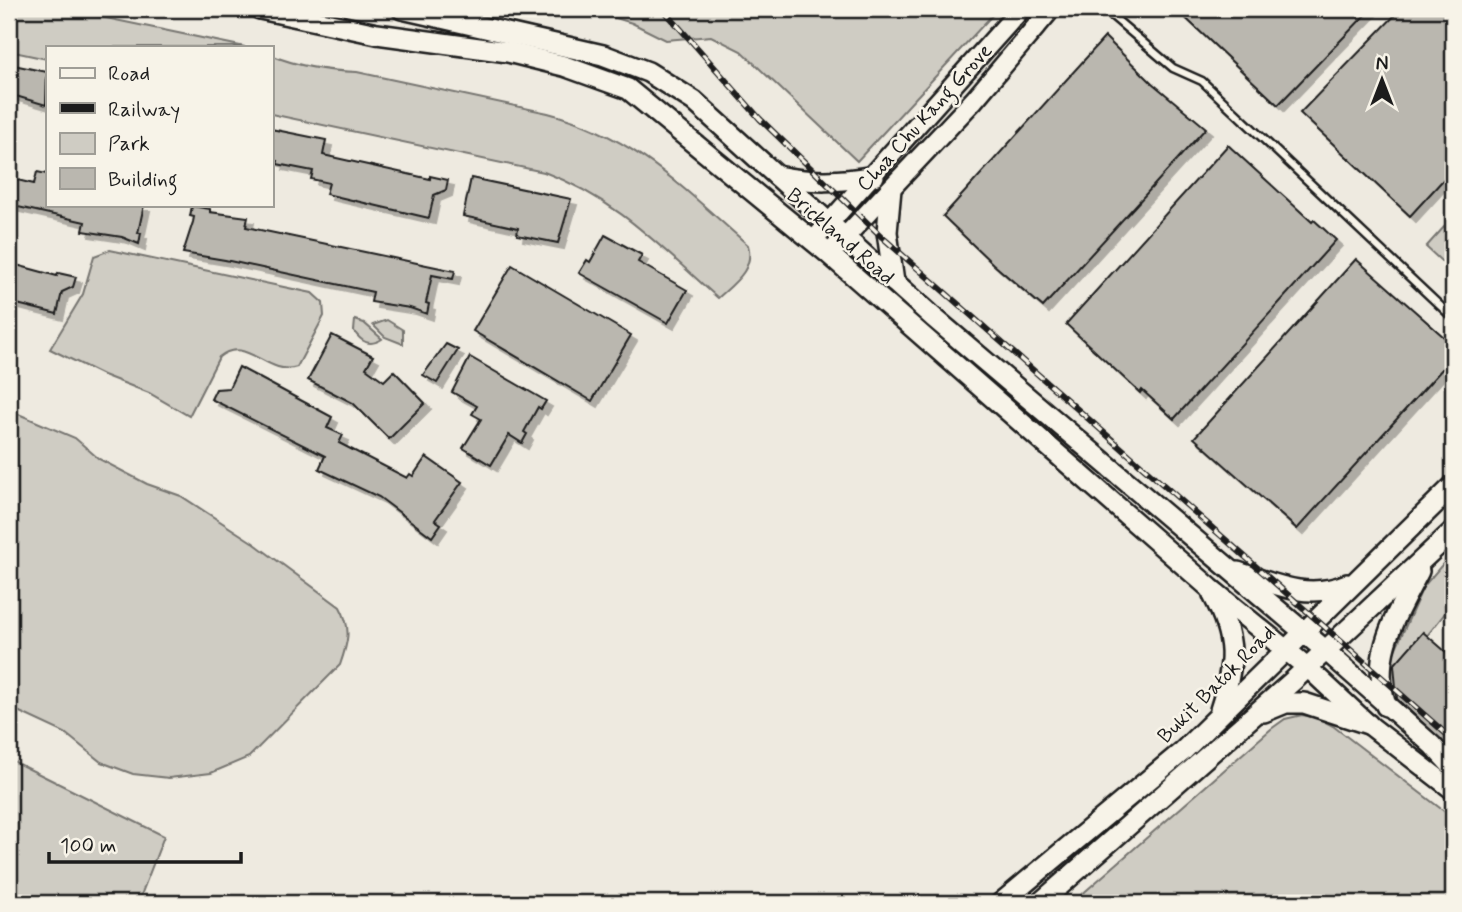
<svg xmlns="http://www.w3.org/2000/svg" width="1462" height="912" viewBox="0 0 1462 912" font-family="Mynerve,sans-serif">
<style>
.green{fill:#cfccc3;stroke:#767470;stroke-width:2}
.building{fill:#bab7af;stroke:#1c1c1c;stroke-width:2;filter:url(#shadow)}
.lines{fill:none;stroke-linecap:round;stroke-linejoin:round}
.lane-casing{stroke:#1c1c1c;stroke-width:11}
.secondary-casing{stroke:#1c1c1c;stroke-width:23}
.primary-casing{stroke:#1c1c1c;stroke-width:24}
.lane{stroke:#f7f3e8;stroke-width:6}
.secondary{stroke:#f7f3e8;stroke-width:18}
.primary{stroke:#f7f3e8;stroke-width:19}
.rail-casing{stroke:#1c1c1c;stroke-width:6}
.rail{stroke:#f7f3e8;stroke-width:3.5;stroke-dasharray:10;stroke-linecap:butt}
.labels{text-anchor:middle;stroke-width:5;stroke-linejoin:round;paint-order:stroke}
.street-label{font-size:21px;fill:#1c1c1c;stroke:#f7f3e8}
</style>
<defs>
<filter id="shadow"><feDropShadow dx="6" dy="6" stdDeviation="0" flood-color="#0004"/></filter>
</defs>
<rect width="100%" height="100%" fill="#eeeae0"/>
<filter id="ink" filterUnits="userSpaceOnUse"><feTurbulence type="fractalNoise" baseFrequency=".0143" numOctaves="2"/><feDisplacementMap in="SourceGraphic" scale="14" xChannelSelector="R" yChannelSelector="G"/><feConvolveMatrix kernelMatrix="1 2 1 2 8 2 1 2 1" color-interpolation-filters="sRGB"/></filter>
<g filter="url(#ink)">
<g class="green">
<polygon points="9,9 63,9 245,47 47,47 47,59 9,51"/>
<polygon points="587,9 998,9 857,161 741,51 711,36 666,40 632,23"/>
<path d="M271,55c28,12 56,16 86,17l191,41c85,22 136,76 200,132 7,24 -14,38 -30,53 -57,-50 -101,-99 -174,-126l-273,-58z"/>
<polygon points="1453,217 1453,272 1426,247"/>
<path d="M110,250l202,43 11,10 1,13 -27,51c-30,10 -51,-33 -78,-10l-30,59 -40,-23 -46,-18 -53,-26 33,-55 11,-38z"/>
<path d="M355,320l9,3 18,16c-12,8 -21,3 -28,-8z"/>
<polygon points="387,320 403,330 403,344 385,337 373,325"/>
<path d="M9,410l66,28 24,21 48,25 34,12 71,46 88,65c12,22 8,35 0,58l-91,92 -38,16 -42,5 -36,-4 -32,-12 -36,-29 -56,-26z"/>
<polygon points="1453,552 1453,603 1423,641 1453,668 1453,715 1391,659 1423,587"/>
<polygon points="1302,715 1318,718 1333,726 1453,818 1453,899 1449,903 1072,903 1271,729 1285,719"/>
<polygon points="9,759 164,836 138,903 9,903"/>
</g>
<g class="building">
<polygon points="1176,9 1371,9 1278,105"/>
<polygon points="1401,9 1453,9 1453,169 1410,216 1300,113"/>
<polygon points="1105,37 1152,83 1206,128 1043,307 993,264 943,216"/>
<polygon points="9,64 47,72 46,105 9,94"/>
<polygon points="271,129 326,140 323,155 430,179 430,176 448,180 446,190 434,195 429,218 326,194 329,183 311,179 313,171 277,164 278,161 271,159"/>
<polygon points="1228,145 1312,222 1314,220 1336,240 1174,419 1142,390 1140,393 1066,324"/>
<polygon points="37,172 47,174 47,205 144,205 138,233 141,233 139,244 122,237 83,231 85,222 9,205 9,178 34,184"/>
<polygon points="471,178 571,199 558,243 517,235 518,228 463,216"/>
<polygon points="192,206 210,209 210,212 248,217 246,227 455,271 453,279 432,275 426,303 429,304 427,314 410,308 371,302 373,292 225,260 183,253 193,222 194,217 190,216"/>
<polygon points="605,235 642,255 638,262 687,290 668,323 579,273 587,260 590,262"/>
<polygon points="1356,259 1453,345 1453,357 1297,529 1194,438"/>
<polygon points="9,263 57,276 58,273 76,277 73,287 62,292 57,314 9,302"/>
<polygon points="512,265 631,335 592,401 473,331"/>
<polygon points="332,335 373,356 366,368 384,381 394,371 425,403 389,439 353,403 308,380"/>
<polygon points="446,344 458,350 437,383 423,375"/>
<polygon points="470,357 546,401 541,409 538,407 524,432 527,434 522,443 509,435 491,465 463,448 481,419 472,414 477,406 452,392"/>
<polygon points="239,367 332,417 327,428 343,435 339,443 407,478 410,474 413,476 426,457 462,482 435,520 441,524 432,537 379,497 319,469 325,456 211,399 216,389 229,388"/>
<polygon points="1423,632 1453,658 1453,751 1397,699 1394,665"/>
</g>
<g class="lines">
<g class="lane-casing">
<polyline id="lane" points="1104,9 1173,68 1202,81 1453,318"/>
</g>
<g class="secondary-casing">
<g id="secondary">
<polyline points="813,241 1021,9"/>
<polyline points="829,254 974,100 1051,9"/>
<polyline points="1326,651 1432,745 1453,768"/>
<polyline points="1308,668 1368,724 1453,790"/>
</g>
</g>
<g class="primary-casing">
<g id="primary">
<polyline points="260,9 377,34 508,52 564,66 628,89 829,254 1210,588 1308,668"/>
<polyline points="402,9 603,55 648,72 694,101 933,317 1326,651"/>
<path d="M777,176c34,7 63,6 97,0"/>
<polyline points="891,189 887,232 894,282"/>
<path d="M1238,572c38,13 71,28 109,12"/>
<path d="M1213,595c24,45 22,69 7,115"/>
<path d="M1386,706c-16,-52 10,-90 33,-135"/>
<polyline points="1264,712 1286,703 1304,703 1368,724"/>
<polyline points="1001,903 1183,751 1453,486"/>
<polyline points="1040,903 1294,680 1453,531"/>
</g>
</g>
<use href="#lane" class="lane"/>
<use href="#secondary" class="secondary"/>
<use href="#primary" class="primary"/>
<g class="rail-casing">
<polyline id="rail" points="663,9 760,119 882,237 1453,740"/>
</g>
<use href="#rail" class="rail"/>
</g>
</g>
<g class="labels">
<g class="street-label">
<text transform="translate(924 117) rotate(-48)" y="7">Choa Chu Kang Grove</text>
<text transform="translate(841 236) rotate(41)" y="7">Brickland Road</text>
<text transform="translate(1216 684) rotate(-45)" y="7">Bukit Batok Road</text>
</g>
</g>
<rect width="1462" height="912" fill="none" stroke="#f7f3e8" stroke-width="35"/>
<rect x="18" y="18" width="1427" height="877" fill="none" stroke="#1c1c1c" stroke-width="2.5" filter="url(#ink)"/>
<rect x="46" y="46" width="228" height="161" fill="#f7f3e8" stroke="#9f9d96" stroke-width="2"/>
<rect x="60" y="68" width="35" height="10" fill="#f7f3e8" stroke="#9f9d96" stroke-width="2"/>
<text x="108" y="80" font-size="21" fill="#1c1c1c">Road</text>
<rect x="60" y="103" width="35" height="10" fill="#1c1c1c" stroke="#9f9d96" stroke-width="2"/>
<text x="108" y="116" font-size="21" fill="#1c1c1c">Railway</text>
<rect x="60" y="133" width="35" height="21" fill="#cfccc3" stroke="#9f9d96" stroke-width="2"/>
<text x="108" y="150" font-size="21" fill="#1c1c1c">Park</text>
<rect x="60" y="168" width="35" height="21" fill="#bab7af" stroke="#9f9d96" stroke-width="2"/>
<text x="108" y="186" font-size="21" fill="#1c1c1c">Building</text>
<g transform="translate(1382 80)" stroke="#f7f3e8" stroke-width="5" paint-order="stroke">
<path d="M0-5L12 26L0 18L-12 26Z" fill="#1c1c1c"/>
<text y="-10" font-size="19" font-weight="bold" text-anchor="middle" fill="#1c1c1c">N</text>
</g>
<path d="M49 852v10h192v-10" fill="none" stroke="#1c1c1c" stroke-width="3.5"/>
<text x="60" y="852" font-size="21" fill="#1c1c1c" stroke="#f7f3e8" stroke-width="5" paint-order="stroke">100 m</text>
</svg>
